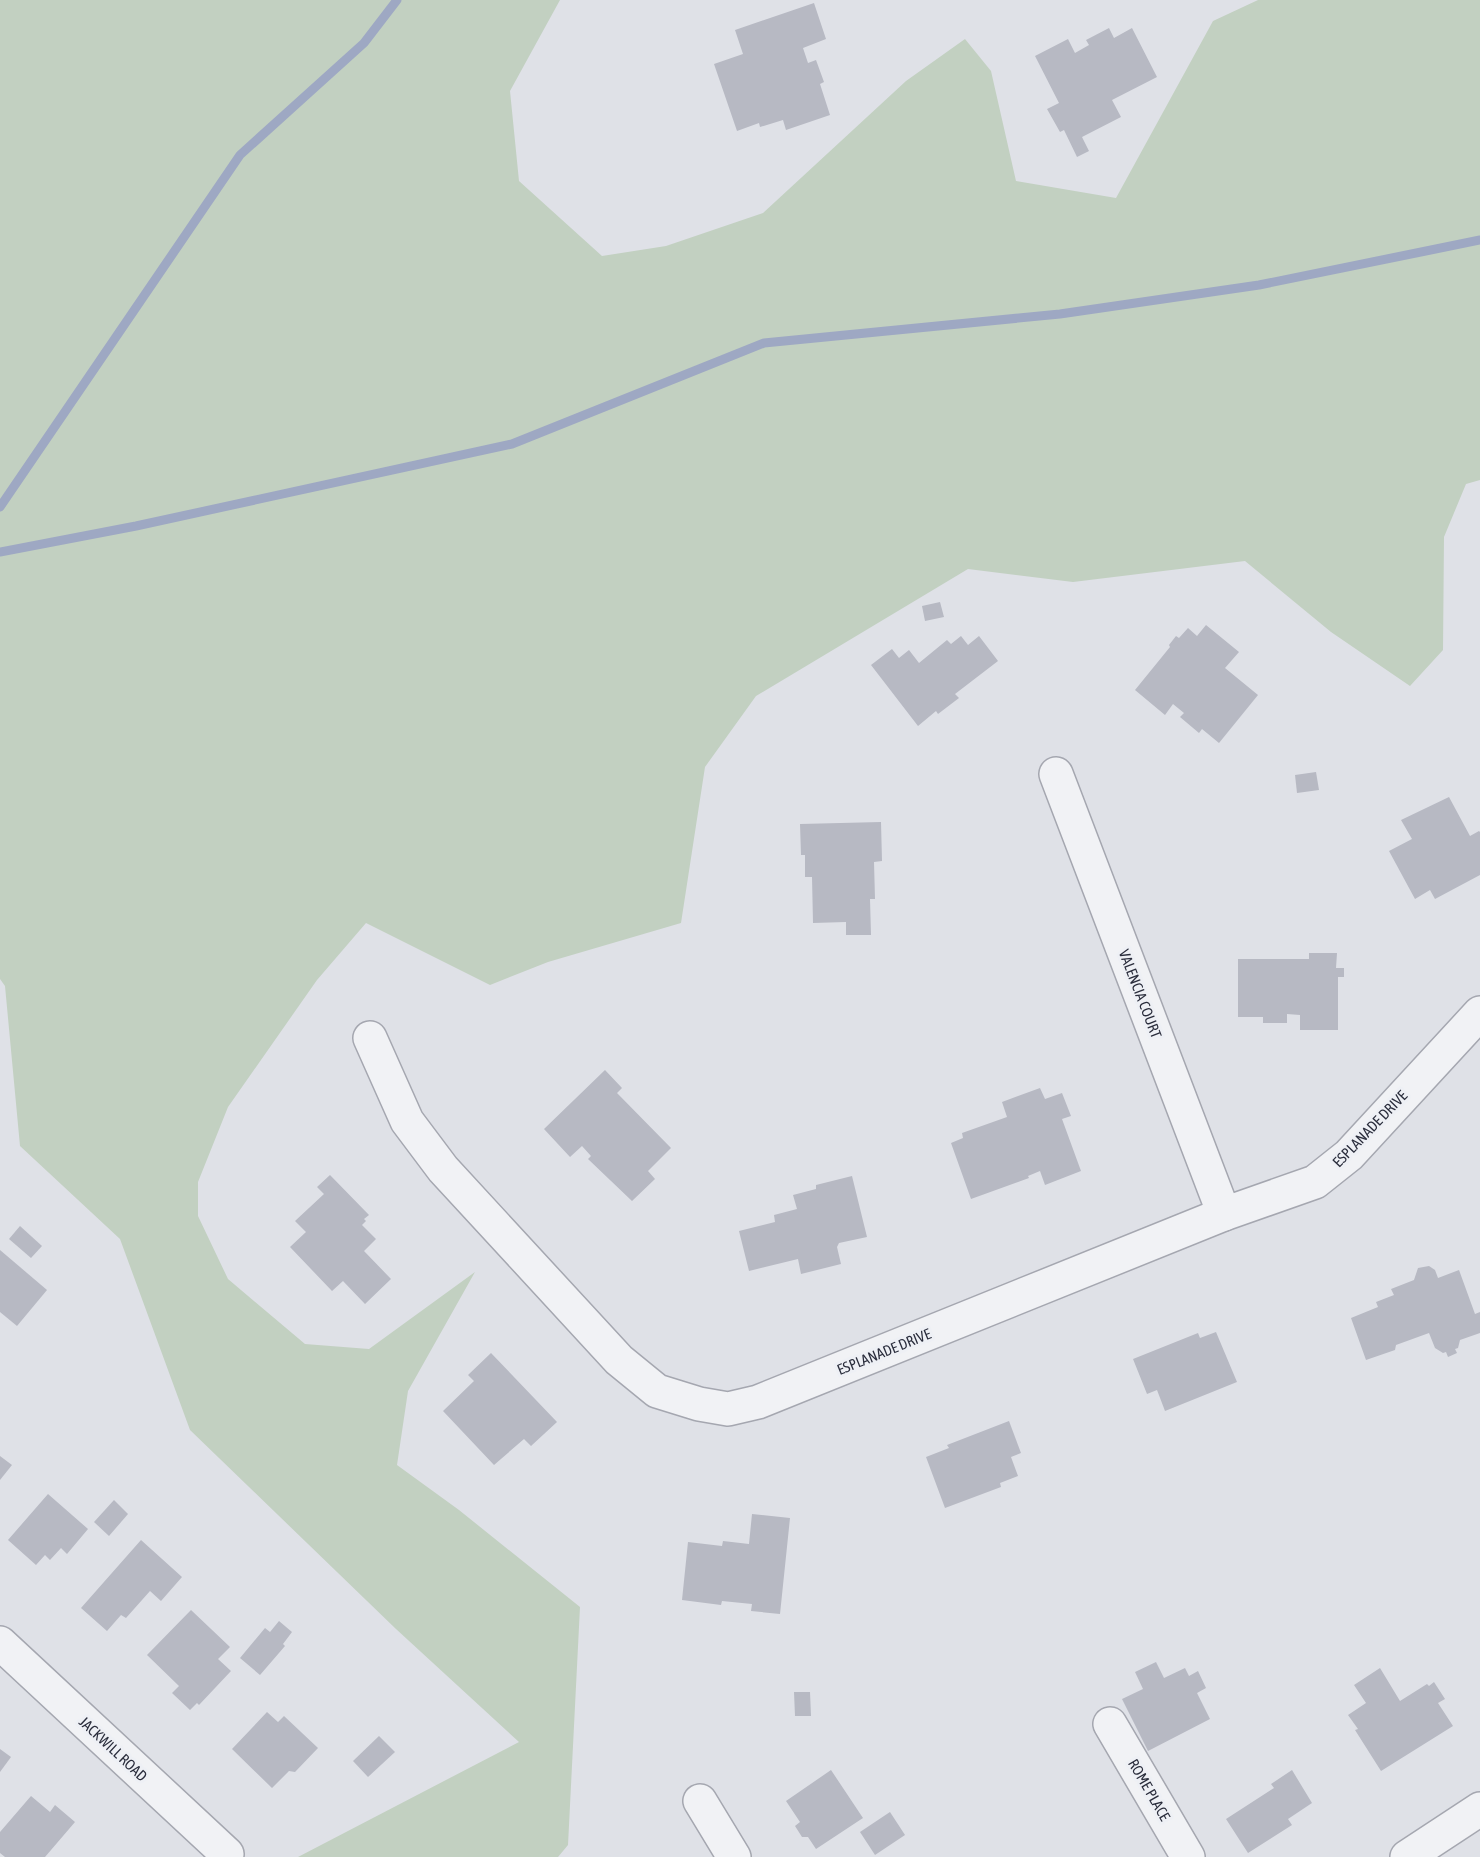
<svg xmlns="http://www.w3.org/2000/svg" width="1480" height="1857" viewBox="0 0 1480 1857" font-family="'Asap Condensed',sans-serif">
<style>
.green{fill:#c2d0c1}
.lines{fill:none;stroke-linecap:round;stroke-linejoin:round}
.stream{stroke:#9ea8c3;stroke-width:9}
.building{fill:#b7b9c3}
.minor-casing{stroke:#a5a7b0;stroke-width:36}
.minor{stroke:#f1f2f5;stroke-width:33}
.labels{text-anchor:middle;stroke-width:6;stroke-linejoin:round;paint-order:stroke}
.street-label{font-size:15px;fill:#2a2d3c;stroke:#eef0f5}
</style>
<rect width="100%" height="100%" fill="#dfe1e7"/>
<polygon class="green" points="0,0 560,0 510,91 519,181 602,256 666,246 763,213 906,81 965,39 991,71 1016,181 1116,198 1213,21 1258,0 1480,0 1480,480 1466,484 1444,537 1443,650 1410,686 1331,632 1245,561 1073,582 968,569 756,696 705,767 681,923 548,962 490,985 366,923 317,980 228,1107 198,1182 198,1216 228,1279 305,1344 369,1349 475,1272 408,1391 397,1465 459,1510 580,1607 568,1845 558,1857 298,1857 519,1742 396,1629 190,1430 120,1239 20,1146 5,986 0,979"/>
<g class="lines">
<g class="stream">
<polyline points="0,507 240,155 364,43 397,0"/>
<polyline points="0,552 136,526 512,444 764,343 1060,314 1259,285 1480,240"/>
</g>
</g>
<g class="building">
<polygon points="814,3 826,39 803,48 808,63 816,60 824,82 820,84 830,115 786,130 783,120 760,127 759,123 737,131 714,64 743,54 735,30"/>
<polygon points="1109,28 1114,38 1132,28 1157,77 1112,100 1121,117 1082,137 1089,151 1077,157 1064,130 1060,132 1047,109 1059,103 1035,56 1068,39 1075,53 1089,45 1086,40"/>
<polygon points="940,602 944,617 925,621 922,606"/>
<polygon points="1206,625 1239,652 1225,668 1258,695 1219,743 1202,729 1199,733 1180,717 1184,713 1173,704 1165,715 1135,690 1170,647 1169,645 1176,636 1179,638 1188,628 1197,636"/>
<polygon points="961,636 968,645 979,636 998,661 955,694 959,698 938,714 936,711 918,726 871,665 892,649 899,658 909,650 919,663 947,640 951,644"/>
<polygon points="1316,772 1319,790 1297,793 1295,775"/>
<polygon points="1449,797 1470,836 1479,831 1480,832 1480,875 1435,899 1430,890 1415,899 1389,851 1412,839 1401,820"/>
<polygon points="881,822 882,861 874,862 875,899 870,899 871,935 846,935 846,922 813,923 812,877 805,877 805,855 801,855 800,824"/>
<polygon points="1309,953 1337,953 1336,968 1344,968 1344,977 1338,977 1338,1030 1300,1030 1300,1015 1287,1014 1287,1023 1263,1023 1263,1017 1238,1017 1238,959 1309,959"/>
<polygon points="605,1070 622,1088 617,1093 671,1148 648,1171 655,1179 632,1201 588,1159 591,1156 582,1146 570,1157 544,1129"/>
<polygon points="1040,1088 1045,1099 1062,1093 1071,1116 1062,1119 1081,1171 1045,1185 1040,1171 1028,1176 1029,1178 971,1199 951,1143 963,1138 962,1133 1007,1117 1002,1102"/>
<polygon points="330,1175 369,1215 364,1219 366,1221 362,1225 376,1239 364,1251 391,1279 365,1304 343,1281 332,1291 290,1247 306,1232 295,1221 324,1194 317,1187"/>
<polygon points="852,1176 867,1237 839,1243 837,1247 841,1264 801,1274 798,1259 749,1271 739,1231 775,1222 774,1215 797,1209 793,1195 816,1189 816,1185"/>
<polygon points="20,1226 42,1246 31,1258 9,1239"/>
<polygon points="0,1250 47,1290 17,1326 0,1312"/>
<polygon points="1429,1266 1435,1270 1438,1278 1459,1270 1475,1314 1480,1312 1480,1333 1460,1340 1458,1348 1455,1349 1457,1353 1448,1357 1446,1352 1443,1353 1435,1348 1429,1333 1396,1345 1395,1350 1366,1360 1351,1318 1378,1307 1376,1302 1394,1295 1391,1289 1414,1280 1418,1268"/>
<polygon points="1216,1332 1237,1382 1165,1411 1157,1390 1147,1394 1133,1359 1198,1333 1200,1338"/>
<polygon points="491,1353 557,1422 531,1446 524,1439 494,1465 443,1411 474,1381 468,1375"/>
<polygon points="1009,1421 1021,1453 1011,1457 1018,1476 1000,1483 1001,1487 945,1508 926,1457 949,1448 947,1445"/>
<polygon points="0,1456 12,1465 0,1480"/>
<polygon points="48,1494 88,1529 67,1554 61,1548 50,1560 45,1555 36,1565 8,1540"/>
<polygon points="114,1500 128,1514 109,1536 94,1522"/>
<polygon points="752,1514 790,1518 780,1614 751,1611 752,1604 722,1601 721,1605 682,1600 688,1542 722,1546 723,1541 749,1544"/>
<polygon points="141,1540 182,1577 161,1601 150,1591 126,1618 121,1615 107,1631 81,1608"/>
<polygon points="191,1610 230,1647 218,1659 231,1671 199,1705 197,1703 190,1710 172,1693 179,1686 147,1655"/>
<polygon points="279,1621 292,1632 283,1644 285,1646 260,1675 240,1658 265,1628 270,1632"/>
<polygon points="1156,1662 1164,1678 1185,1668 1189,1676 1198,1671 1206,1688 1197,1693 1210,1719 1148,1751 1122,1699 1143,1689 1135,1672"/>
<polygon points="1380,1668 1400,1701 1427,1684 1429,1686 1434,1682 1445,1699 1438,1703 1453,1726 1381,1771 1355,1730 1358,1729 1348,1715 1366,1703 1354,1685"/>
<polygon points="794,1692 810,1692 811,1716 795,1716"/>
<polygon points="267,1712 278,1722 284,1716 318,1748 295,1772 289,1771 272,1788 232,1749"/>
<polygon points="379,1736 395,1752 368,1777 353,1761"/>
<polygon points="0,1749 11,1757 0,1772"/>
<polygon points="831,1770 863,1818 816,1849 808,1837 802,1837 795,1826 800,1822 786,1801"/>
<polygon points="1292,1770 1312,1803 1288,1819 1292,1825 1248,1853 1226,1819 1274,1788 1271,1784"/>
<polygon points="31,1796 50,1812 55,1805 75,1822 45,1857 5,1857 0,1853 0,1832"/>
<polygon points="890,1812 905,1835 875,1855 860,1832"/>
</g>
<g class="lines">
<g class="minor-casing">
<g id="minor">
<polyline points="1056,774 1224,1214"/>
<polyline points="370,1038 407,1121 443,1169 619,1360 657,1391 699,1404 728,1409 758,1402 1224,1214 1315,1182 1349,1155 1480,1013"/>
<polyline points="0,1643 227,1854"/>
<polyline points="1110,1724 1188,1857"/>
<polyline points="700,1801 734,1857"/>
<polyline points="1407,1857 1480,1809"/>
</g>
</g>
<use href="#minor" class="minor"/>
</g>
<g class="labels">
<g class="street-label">
<text transform="translate(1140 994) rotate(69)" y="5">VALENCIA COURT</text>
<text transform="translate(1370 1129) rotate(-46)" y="5">ESPLANADE DRIVE</text>
<text transform="translate(884 1352) rotate(-22)" y="5">ESPLANADE DRIVE</text>
<text transform="translate(113 1749) rotate(43)" y="5">JACKWILL ROAD</text>
<text transform="translate(1149 1790) rotate(60)" y="5">ROME PLACE</text>
</g>
</g>
</svg>
